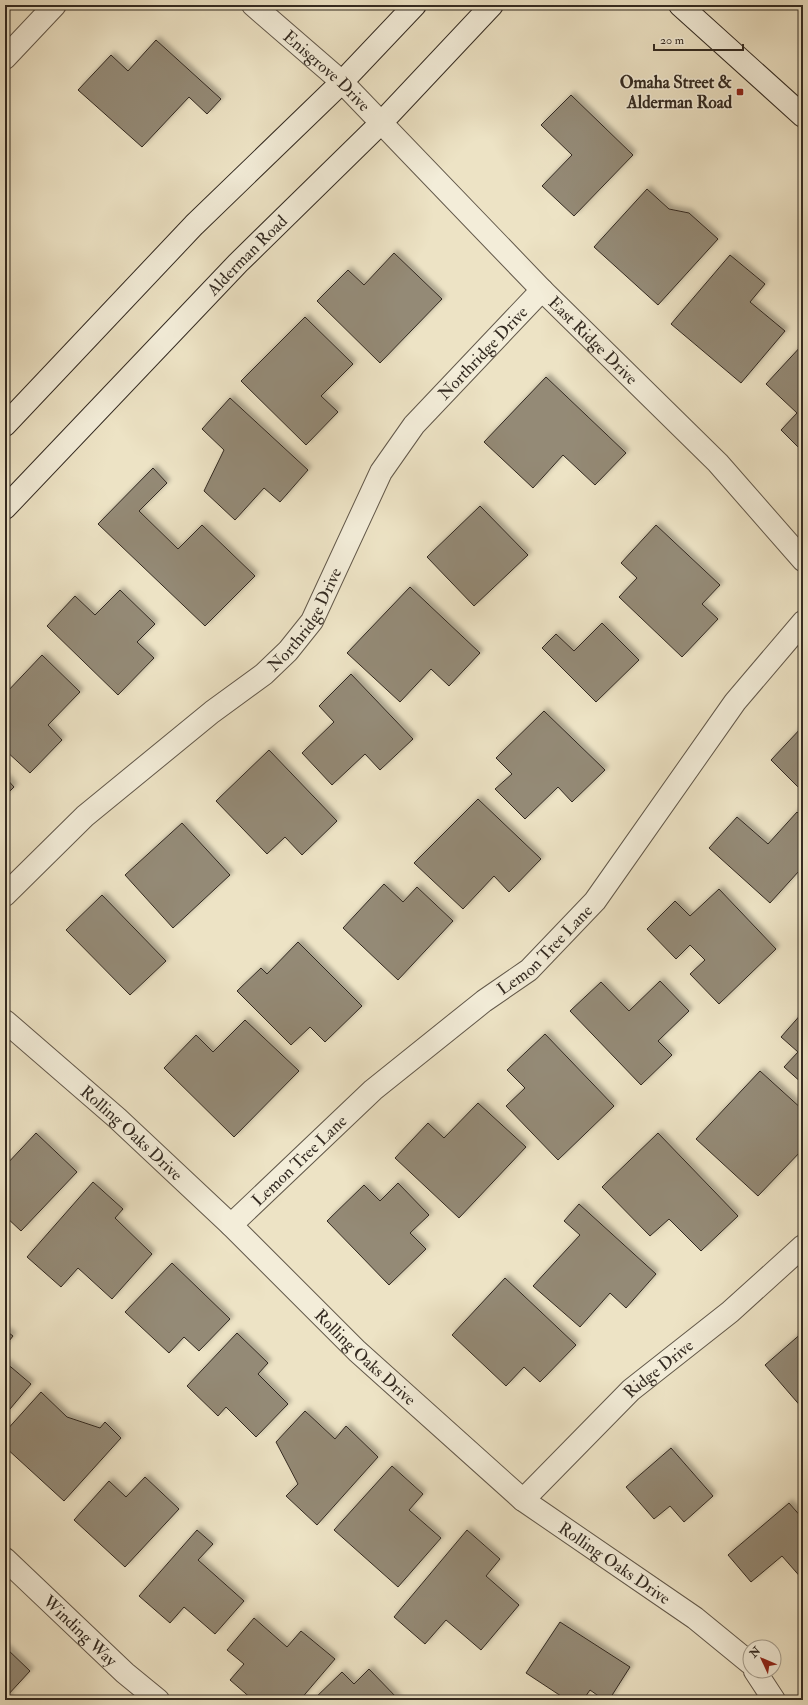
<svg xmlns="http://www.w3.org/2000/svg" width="808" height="1705" viewBox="0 0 808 1705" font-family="'IM FELL Double Pica',serif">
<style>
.building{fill:#948a76;stroke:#332a21;filter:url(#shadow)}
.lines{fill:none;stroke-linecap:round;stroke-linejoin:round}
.street-casing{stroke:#62584a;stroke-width:24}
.secondary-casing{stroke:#332a21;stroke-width:24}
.street{stroke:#f3edd9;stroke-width:22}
.secondary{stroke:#f3edd9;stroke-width:22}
.poi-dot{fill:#8f2418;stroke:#f3edd9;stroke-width:1.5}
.labels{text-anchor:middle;stroke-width:3;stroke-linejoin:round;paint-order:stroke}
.street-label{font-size:17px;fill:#332a21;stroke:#f3edd9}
.poi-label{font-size:17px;font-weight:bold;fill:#332a21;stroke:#f3edd9;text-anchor:end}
</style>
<defs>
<filter id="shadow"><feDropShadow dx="3.5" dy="-3.5" stdDeviation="2" flood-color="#0004"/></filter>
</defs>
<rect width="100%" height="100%" fill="#ede3c5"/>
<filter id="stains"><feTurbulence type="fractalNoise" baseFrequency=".005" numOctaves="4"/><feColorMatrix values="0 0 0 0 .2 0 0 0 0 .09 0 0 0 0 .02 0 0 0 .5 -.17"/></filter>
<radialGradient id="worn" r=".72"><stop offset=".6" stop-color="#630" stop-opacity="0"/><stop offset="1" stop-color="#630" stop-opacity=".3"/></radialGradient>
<g class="building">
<polygon points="156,40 221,99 207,114 189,97 142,147 78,90 111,55 128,71"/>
<polygon points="571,95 633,155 574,216 542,186 572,155 541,125"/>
<polygon points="647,189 669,209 689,213 718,239 658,305 594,247"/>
<polygon points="394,253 442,299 380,363 317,301 348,270 364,285"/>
<polygon points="730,255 765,284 750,302 785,331 741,383 671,324"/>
<polygon points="305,317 353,364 321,396 338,412 306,445 241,381"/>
<polygon points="803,344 803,452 781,430 797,413 766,384"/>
<polygon points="546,377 626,453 595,485 563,455 533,488 484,442"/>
<polygon points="230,398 308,470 280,502 264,488 235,520 204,491 224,450 202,429"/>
<polygon points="153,468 167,483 139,511 178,549 202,525 255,576 205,626 98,524"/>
<polygon points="480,506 528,555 474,606 427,557"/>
<polygon points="656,525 720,585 702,604 718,619 682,657 619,597 637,578 621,563"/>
<polygon points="410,587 480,653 449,686 431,669 400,702 347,653"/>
<polygon points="120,590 155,624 137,642 154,658 118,695 47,626 75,596 95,615"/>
<polygon points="602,623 639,660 596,702 542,648 556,634 574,651"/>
<polygon points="42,655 80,692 48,725 62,740 30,773 5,750 5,694"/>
<polygon points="351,674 413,739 380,770 365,754 332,785 302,753 334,722 319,706"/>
<polygon points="544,711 605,770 572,802 558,787 525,819 495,789 512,774 496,758"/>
<polygon points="803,726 803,792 771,760"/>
<polygon points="269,750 337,821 302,855 285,837 267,854 216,801"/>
<polygon points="5,777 14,787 5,796"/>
<polygon points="478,799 541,859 509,892 494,876 463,909 414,863"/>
<polygon points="797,812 803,818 803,875 799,871 770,903 709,848 737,817 768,844"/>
<polygon points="182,823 230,875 173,928 125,875"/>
<polygon points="384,884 403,902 417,887 453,921 398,980 343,928"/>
<polygon points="719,889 776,949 719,1004 690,974 705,960 690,945 676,959 647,929 675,901 690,916"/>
<polygon points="102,895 166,961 130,995 66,930"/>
<polygon points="298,942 362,1006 325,1042 310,1027 291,1045 237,991 261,968 267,974"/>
<polygon points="660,981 689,1011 658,1041 672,1055 641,1085 570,1011 601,982 629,1011"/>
<polygon points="803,1012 803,1084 784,1067 798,1052 781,1037"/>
<polygon points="245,1020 299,1071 234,1137 164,1068 196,1035 213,1052"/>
<polygon points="545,1034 614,1106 558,1160 506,1106 525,1088 507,1070"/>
<polygon points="760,1071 803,1110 803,1149 758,1196 696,1139"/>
<polygon points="478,1103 526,1147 459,1218 395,1158 428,1123 444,1138"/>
<polygon points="36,1133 77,1172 21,1231 5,1216 5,1166"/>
<polygon points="658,1133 738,1216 701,1251 669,1219 650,1236 602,1187"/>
<polygon points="93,1182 123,1209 115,1218 152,1254 112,1299 78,1268 61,1287 27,1257"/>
<polygon points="398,1183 429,1215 410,1233 426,1249 389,1285 327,1221 364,1185 380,1201"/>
<polygon points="579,1204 656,1274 626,1308 610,1293 580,1327 533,1286 580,1235 564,1221"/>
<polygon points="172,1263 230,1319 199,1351 184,1337 169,1353 125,1312"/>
<polygon points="505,1278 576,1345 540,1382 524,1367 506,1386 452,1335"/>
<polygon points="5,1330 13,1336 5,1346"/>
<polygon points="803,1332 803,1409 765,1365"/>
<polygon points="237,1333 268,1363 258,1374 288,1404 256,1437 226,1407 218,1416 187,1386"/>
<polygon points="5,1362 31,1384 5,1415"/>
<polygon points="41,1392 67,1417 100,1428 105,1422 121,1438 64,1501 5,1447 5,1432"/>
<polygon points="305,1411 335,1439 346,1426 378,1457 317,1525 286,1496 298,1484 276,1442"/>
<polygon points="671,1448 713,1496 684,1522 670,1506 654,1519 626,1487"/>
<polygon points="392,1466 423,1494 409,1510 441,1538 398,1587 334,1530"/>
<polygon points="145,1477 179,1509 125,1567 74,1520 109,1481 126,1497"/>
<polygon points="789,1503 803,1519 803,1580 782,1556 751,1582 728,1555"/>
<polygon points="197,1530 213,1544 198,1560 244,1601 215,1634 184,1607 170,1623 139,1596"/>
<polygon points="467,1530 500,1559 486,1576 519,1605 481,1650 446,1620 425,1644 394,1617"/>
<polygon points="254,1618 287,1647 301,1631 335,1659 300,1700 253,1700 230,1680 244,1664 227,1650"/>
<polygon points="560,1622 630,1667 609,1700 604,1700 590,1690 583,1700 567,1700 526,1673"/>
<polygon points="5,1647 30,1671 7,1696 11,1700 5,1700"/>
<polygon points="369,1669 399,1700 313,1700 342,1672 354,1684"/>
</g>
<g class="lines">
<g class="street-casing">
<g id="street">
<path id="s1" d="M253,5l89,77 200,208 176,173 85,97"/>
<polyline points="5,58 55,5"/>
<path id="s2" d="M5,895l80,-79 127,-104 52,-38 24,-23 24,-30 69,-149 33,-47 128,-135"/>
<path id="s3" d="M5,1021l112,97 114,107 126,126 166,149 172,118 55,45"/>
<path id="s4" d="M231,1225l142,-135 111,-89 45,-31 66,-69 140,-199 68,-80"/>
<path id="s5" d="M523,1500l108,-110 99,-78 73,-66"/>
<path id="s6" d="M5,1559l120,114 33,27"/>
<polyline points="755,1671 774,1700"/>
</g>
</g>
<g class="secondary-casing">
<g id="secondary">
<polyline points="680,5 803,116"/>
<polyline points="5,425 194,225 342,82 415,5"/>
<path id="s7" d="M5,508l233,-245 143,-140 111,-118"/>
</g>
</g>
<use href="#street" class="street"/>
<use href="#secondary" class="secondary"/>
</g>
<rect class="poi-dot" x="736" y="88" width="8" height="8" rx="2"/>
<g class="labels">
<g class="street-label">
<text dy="6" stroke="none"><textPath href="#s1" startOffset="99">Enisgrove Drive</textPath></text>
<text dy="6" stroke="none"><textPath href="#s7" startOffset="350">Alderman Road</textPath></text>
<text dy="6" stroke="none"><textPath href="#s1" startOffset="478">East Ridge Drive</textPath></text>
<text dy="6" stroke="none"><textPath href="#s2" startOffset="734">Northridge Drive</textPath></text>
<text dy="6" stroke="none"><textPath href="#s2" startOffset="410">Northridge Drive</textPath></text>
<text dy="6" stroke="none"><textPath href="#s4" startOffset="418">Lemon Tree Lane</textPath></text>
<text dy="6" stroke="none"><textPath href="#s3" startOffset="169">Rolling Oaks Drive</textPath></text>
<text dy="6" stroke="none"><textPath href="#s4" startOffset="94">Lemon Tree Lane</textPath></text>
<text dy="6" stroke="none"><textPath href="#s3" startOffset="493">Rolling Oaks Drive</textPath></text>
<text dy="6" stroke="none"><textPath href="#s5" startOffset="189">Ridge Drive</textPath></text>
<text dy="6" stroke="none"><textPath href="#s3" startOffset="817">Rolling Oaks Drive</textPath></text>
<text dy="6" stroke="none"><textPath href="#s6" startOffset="104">Winding Way</textPath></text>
</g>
<g class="poi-label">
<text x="732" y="88">Omaha Street &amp;<tspan x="732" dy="20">Alderman Road</tspan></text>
</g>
</g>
<rect width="808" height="1705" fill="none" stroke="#ede3c5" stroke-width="20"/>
<rect x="6" y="6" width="796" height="1693" fill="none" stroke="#332a21" stroke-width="2"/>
<rect x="10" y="10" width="788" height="1685" fill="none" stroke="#332a21"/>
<g transform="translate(762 1659) rotate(314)"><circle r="19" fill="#f3edd9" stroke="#a69f8f"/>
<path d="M0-3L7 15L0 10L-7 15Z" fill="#8f2418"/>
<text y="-6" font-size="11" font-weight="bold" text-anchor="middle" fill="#332a21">N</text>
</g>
<path d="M654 44v6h89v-6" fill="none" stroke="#332a21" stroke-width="2"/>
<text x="660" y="44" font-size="12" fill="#332a21" stroke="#f3edd9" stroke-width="3" paint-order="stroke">20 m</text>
<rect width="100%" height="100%" filter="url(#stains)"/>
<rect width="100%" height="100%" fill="url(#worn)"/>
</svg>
